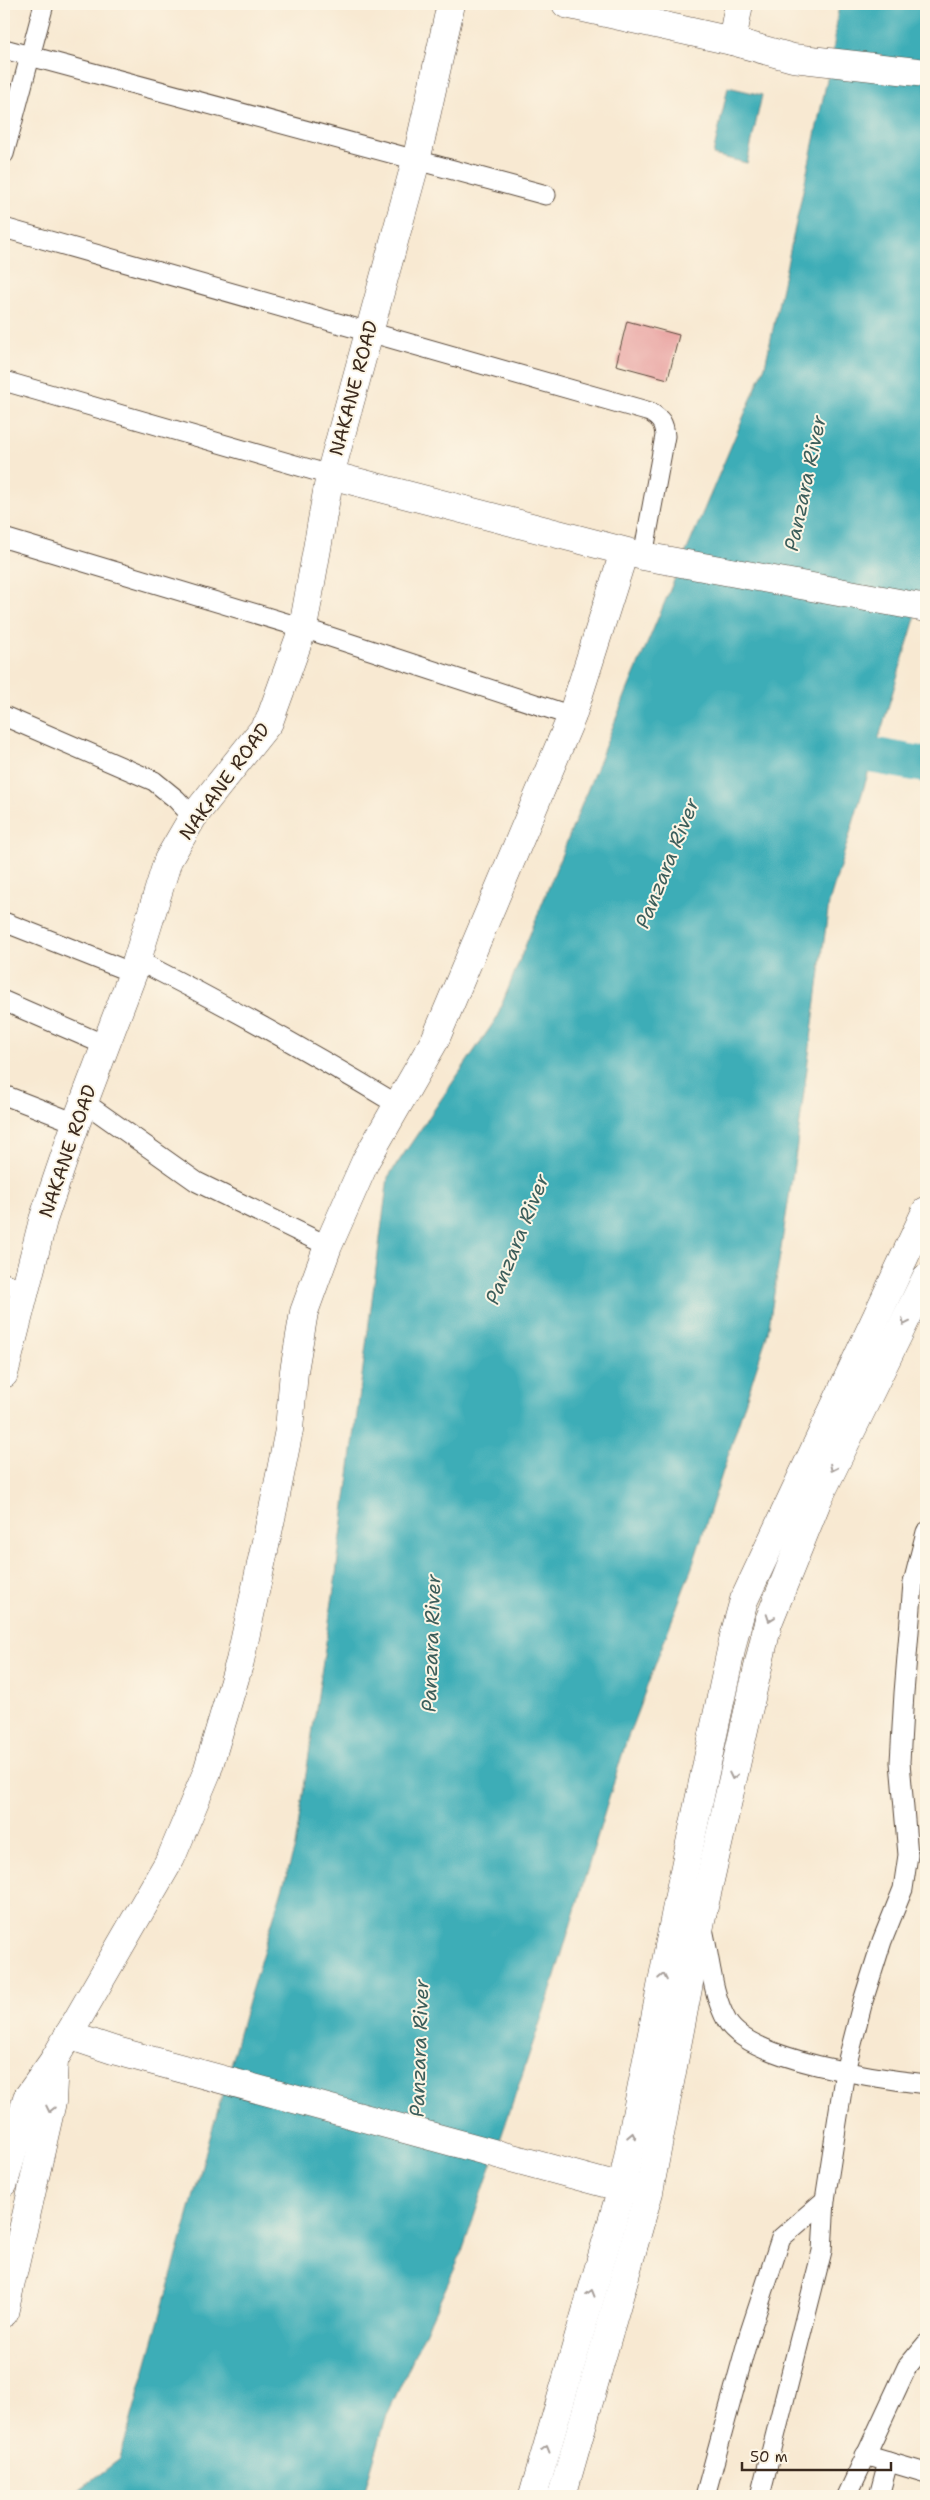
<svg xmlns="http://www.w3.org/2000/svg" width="930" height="2500" viewBox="0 0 930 2500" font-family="'Shantell Sans',sans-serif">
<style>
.water{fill:#3dadb7;stroke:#3c6c6a}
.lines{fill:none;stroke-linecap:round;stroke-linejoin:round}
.river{stroke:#3dadb7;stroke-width:36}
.building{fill:#eaa8a6}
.street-casing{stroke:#574739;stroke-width:21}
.secondary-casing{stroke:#574739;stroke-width:29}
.street{stroke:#fff;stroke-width:19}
.secondary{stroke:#fff;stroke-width:28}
.oneway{stroke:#a79f9a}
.labels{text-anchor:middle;stroke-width:4;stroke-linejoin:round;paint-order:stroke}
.street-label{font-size:19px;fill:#3b2a1e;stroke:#fcf5e5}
.water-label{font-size:20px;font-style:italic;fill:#3c5e5b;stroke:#fcf5e5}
</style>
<rect width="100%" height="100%" fill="#fcf5e5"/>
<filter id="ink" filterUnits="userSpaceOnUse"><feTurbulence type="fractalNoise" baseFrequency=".02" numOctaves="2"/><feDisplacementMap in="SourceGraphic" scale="10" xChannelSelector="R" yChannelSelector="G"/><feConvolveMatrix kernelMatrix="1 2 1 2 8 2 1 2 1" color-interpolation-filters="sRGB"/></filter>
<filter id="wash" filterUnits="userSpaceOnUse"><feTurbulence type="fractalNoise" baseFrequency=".0096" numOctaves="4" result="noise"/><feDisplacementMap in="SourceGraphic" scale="20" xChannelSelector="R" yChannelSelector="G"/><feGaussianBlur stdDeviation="1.12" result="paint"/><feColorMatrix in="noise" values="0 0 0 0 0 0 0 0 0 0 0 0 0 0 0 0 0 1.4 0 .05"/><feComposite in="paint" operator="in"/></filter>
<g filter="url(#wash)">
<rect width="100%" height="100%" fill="#f8e9d2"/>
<g class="water">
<polygon points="839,4 926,4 926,582 829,903 796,1152 768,1332 692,1567 626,1742 550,1993 461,2255 387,2415 363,2496 71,2496 120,2459 249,1998 295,1847 335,1582 388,1177 496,1019 627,691 765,366 833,52"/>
<polygon points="728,87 762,95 747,163 713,155"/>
</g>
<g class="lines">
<polyline class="river" points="825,747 926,765"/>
</g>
<g id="blocks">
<polygon class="building" points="627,321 679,335 668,379 616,365"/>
</g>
</g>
<g filter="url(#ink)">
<use href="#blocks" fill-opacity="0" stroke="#574739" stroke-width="1"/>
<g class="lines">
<g class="street-casing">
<g id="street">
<polyline points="4,49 546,195"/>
<polyline points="4,154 44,4"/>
<path d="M4,228l646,184c11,7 14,11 15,24l-22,120"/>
<polyline points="4,381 330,475"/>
<polyline points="4,538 303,628 572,716"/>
<polyline points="4,716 154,781 176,799 193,817"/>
<polyline points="4,922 133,973"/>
<path d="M137,960c89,45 175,93 261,145"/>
<polyline points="4,1001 105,1045"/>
<polyline points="4,1095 76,1123"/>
<polyline points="84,1102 197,1182 328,1246"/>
<polyline points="4,1283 25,1291"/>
<path d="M703,1929c7,29 9,66 24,92 23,40 155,58 199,63"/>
<polyline points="865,2455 926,2473"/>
<polyline points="705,2496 749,2335 781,2238 825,2200"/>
<polyline points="760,2496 822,2251 825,2200 845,2071 863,2001 882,1941 903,1889 908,1855 900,1762 904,1693 913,1583 926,1532"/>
<polyline points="847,2496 907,2367 926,2344"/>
<polyline points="879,2496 888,2462"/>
</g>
</g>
<g class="secondary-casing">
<g id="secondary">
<polyline points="566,4 732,41 793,58 926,73"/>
<polyline points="732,41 739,4"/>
<polyline points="330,475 643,556 926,608"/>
<polyline points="4,1374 43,1220 76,1123 133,973 168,860 193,817 269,722 303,628 330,475 416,161 451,4"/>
<polyline points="68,2035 113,2050 604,2183 640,2190"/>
<polyline points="4,2183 27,2098 54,2060 171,1858 207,1772 240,1661 275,1500 289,1430 294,1371 304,1312 328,1246 366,1160 435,1040 572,716 624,552"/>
<polyline points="4,2313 52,2102 54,2060"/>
<polyline points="533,2496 622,2187 680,1890 734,1636 744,1600 926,1211"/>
<polyline points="562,2496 649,2192 701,1920 768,1623 818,1499 926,1278"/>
</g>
</g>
<use href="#street" class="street"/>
<use href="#secondary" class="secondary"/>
</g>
<defs><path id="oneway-chevron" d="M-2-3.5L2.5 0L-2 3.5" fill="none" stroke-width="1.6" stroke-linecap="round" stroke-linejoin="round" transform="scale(1.25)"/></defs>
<g class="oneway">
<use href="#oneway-chevron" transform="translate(905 1322) rotate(116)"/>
<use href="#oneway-chevron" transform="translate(833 1468) rotate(116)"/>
<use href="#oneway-chevron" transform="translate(770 1618) rotate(109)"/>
<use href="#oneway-chevron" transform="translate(733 1776) rotate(102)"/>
<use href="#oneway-chevron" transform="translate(663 1977) rotate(-79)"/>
<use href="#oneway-chevron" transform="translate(50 2109) rotate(102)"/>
<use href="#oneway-chevron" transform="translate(632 2136) rotate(-79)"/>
<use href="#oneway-chevron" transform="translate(591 2293) rotate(-74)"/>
<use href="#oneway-chevron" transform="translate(546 2449) rotate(-74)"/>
</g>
</g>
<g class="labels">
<g class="street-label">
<text transform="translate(353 388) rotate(-75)" y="7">NAKANE ROAD</text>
<text transform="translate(224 781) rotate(-54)" y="7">NAKANE ROAD</text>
<text transform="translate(67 1151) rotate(-71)" y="7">NAKANE ROAD</text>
</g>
<g class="water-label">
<text transform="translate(805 483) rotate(-78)" y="7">Panzara River</text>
<text transform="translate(667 863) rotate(-68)" y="7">Panzara River</text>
<text transform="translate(517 1239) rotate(-68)" y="7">Panzara River</text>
<text transform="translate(431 1643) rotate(-88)" y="7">Panzara River</text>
<text transform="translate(419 2048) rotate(-88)" y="7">Panzara River</text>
</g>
</g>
<rect width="930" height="2500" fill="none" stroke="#fcf5e5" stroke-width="20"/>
<path d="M742 2462v8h149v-8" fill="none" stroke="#3b2a1e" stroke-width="2.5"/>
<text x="750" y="2462" font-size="15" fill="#3b2a1e" stroke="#fcf5e5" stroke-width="4" paint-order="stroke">50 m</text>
</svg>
